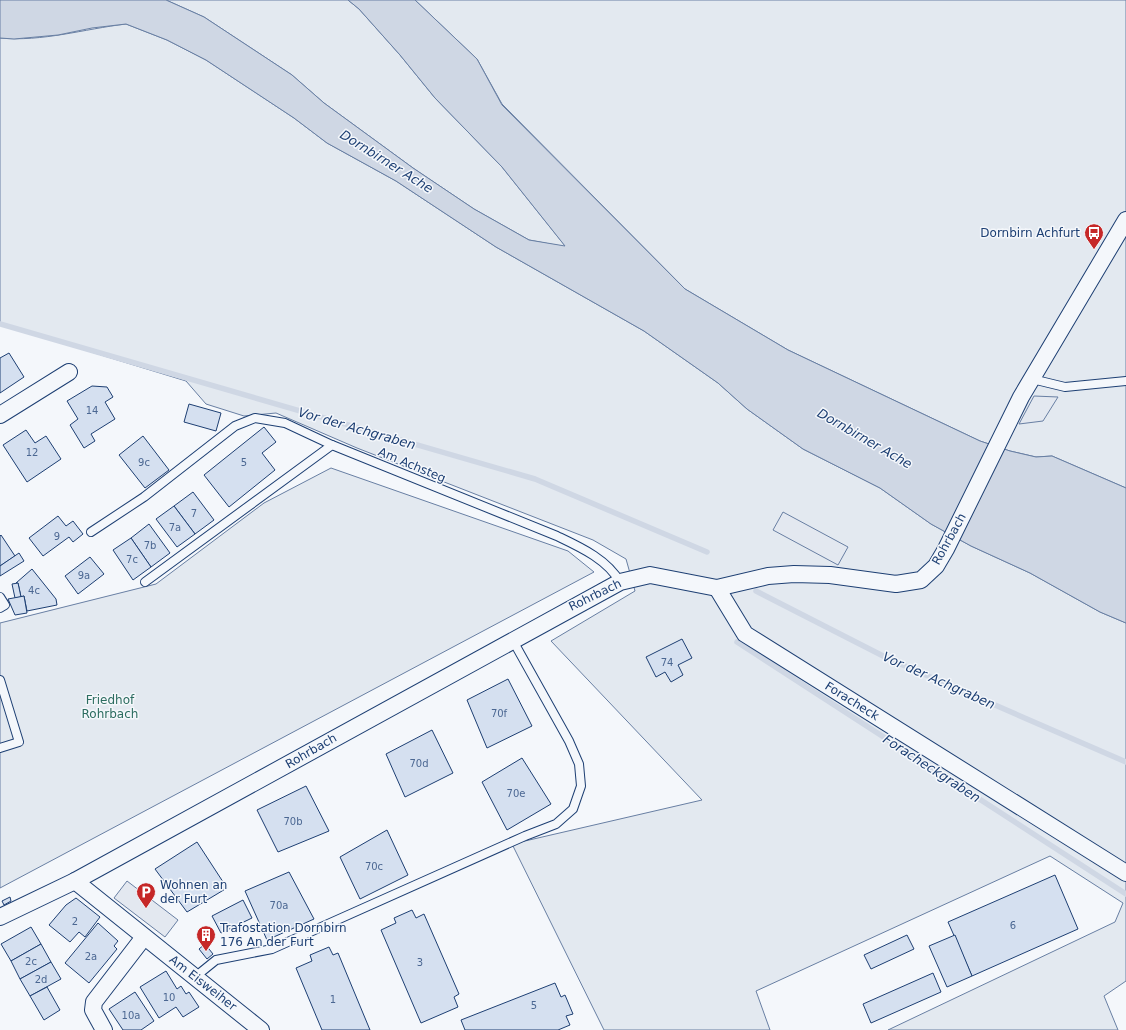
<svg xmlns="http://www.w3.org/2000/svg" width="1126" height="1030" viewBox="0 0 1126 1030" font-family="'DejaVu Sans',sans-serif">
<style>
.green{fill:#e3e9f0;stroke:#687fa3}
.parking{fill:#e3e8f0;stroke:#687fa3}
.water{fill:#cfd7e4;stroke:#687fa3}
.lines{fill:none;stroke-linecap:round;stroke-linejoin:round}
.stream{stroke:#cfd7e4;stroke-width:5.5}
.building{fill:#d5e0f0;stroke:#1d3f73}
.service-casing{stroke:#1d3f73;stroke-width:10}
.minor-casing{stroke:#1d3f73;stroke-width:18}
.service{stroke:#f4f7fb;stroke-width:8}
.minor{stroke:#f4f7fb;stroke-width:16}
.labels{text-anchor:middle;stroke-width:3;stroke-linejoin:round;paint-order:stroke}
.number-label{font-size:10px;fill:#4b6792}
.poi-label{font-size:12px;fill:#1d3f73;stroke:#f4f7fb;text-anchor:start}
.street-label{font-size:12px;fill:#1d3f73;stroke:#f4f7fb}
.park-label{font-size:12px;fill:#2c6c60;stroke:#f4f7fb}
.water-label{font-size:13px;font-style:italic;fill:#1d3f73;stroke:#f4f7fb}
</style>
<rect width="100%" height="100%" fill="#f4f7fb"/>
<g class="green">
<polygon points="166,0 348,0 359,9 400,55 435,98 502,167 566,247 529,240 474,209 413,168 324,103 292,75 204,17"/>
<polygon points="415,0 1126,0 1126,488 1052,456 1036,457 1010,451 980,441 788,350 685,289 502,104 477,59"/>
<path d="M126,24l41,16 39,20 88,58 33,25 69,38 100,66 148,84 74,52 29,26 56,40 77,39 51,36 40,22 59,27 70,39 26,11v358l-22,15 14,34h-230l227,-108 8,-19 -73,-47 -294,135 14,39h-166l-92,-186 190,-44 -151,-159 84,-50 -9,-32 -33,-19 -236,-92 -81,-35 -32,3 -38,-12 -20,-23 -186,-57v-286c42,4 84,-9 126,-14z"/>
<polygon points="331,468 568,551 594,572 0,888 0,623 156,584 264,503"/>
</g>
<g class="parking">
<polygon points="1034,396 1058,397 1043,421 1019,424"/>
<polygon points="783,512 848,547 838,565 773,530"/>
<polygon points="127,881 178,920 165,937 114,898"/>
</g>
<polygon class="water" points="0,0 166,0 204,17 292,75 324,103 413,168 474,209 529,240 565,246 502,167 435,98 400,55 359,9 348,0 415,0 477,59 502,105 685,289 788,350 980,441 1010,451 1036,457 1052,456 1126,488 1126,623 1100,612 1030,573 971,546 931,524 880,488 803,449 747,409 718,383 644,331 496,247 396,181 327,143 294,118 206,60 167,40 126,24 92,28 58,35 14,39 0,38"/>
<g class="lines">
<g class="stream">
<polyline points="0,324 535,479 707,552"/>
<polyline points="756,591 889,659 1126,762"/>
<polyline points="737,642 1126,894"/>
</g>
</g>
<g class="building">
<polygon points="9,353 24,377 0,393 0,358"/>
<polygon points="92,386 107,387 113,397 105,402 115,419 91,434 95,441 84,448 70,425 78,419 67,401"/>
<polygon points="189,404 221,413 216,431 184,422"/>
<polygon points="264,427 276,442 262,453 275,470 229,507 204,475"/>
<polygon points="26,430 35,443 46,436 61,459 27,482 3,445"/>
<polygon points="143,436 169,470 145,488 119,455"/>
<polygon points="193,492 214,520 195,534 174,506"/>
<polygon points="174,506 195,534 177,547 156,519"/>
<polygon points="58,516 66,526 73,521 83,534 73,542 69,537 43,556 29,538"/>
<polygon points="149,524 170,553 151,567 131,538"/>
<polygon points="1,535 15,556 0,566 0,536"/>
<polygon points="131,538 151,567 133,580 113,550"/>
<polygon points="19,553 24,561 0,576 0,566"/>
<polygon points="90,557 104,574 78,594 65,576"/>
<polygon points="32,569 56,599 57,605 27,611 24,596 21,597 18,583 16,583"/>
<polygon points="18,583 21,597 15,598 12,584"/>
<polygon points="24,596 27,613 15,615 8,599"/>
<polygon points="682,639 692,658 678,665 683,675 671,682 665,672 656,677 646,657"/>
<polygon points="508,679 532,726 487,748 467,700"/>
<polygon points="432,730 453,773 405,797 386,754"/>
<polygon points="522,758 551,804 507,830 482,782"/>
<polygon points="306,786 329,831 278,852 257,810"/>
<polygon points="387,830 408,875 360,899 340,857"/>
<polygon points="197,842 227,888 187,912 155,869"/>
<polygon points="289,872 314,919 267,940 245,891"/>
<polygon points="1055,875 1078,929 972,976 948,922"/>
<polygon points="10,897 11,901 4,905 2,901"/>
<polygon points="76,898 100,917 85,937 79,932 70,942 49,925 66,905"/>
<polygon points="243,900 252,918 221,933 212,916"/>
<polygon points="412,910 416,918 424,914 459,994 454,997 458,1007 421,1023 381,930 396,923 394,918"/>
<polygon points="98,923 118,941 114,946 117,949 89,983 65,963"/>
<polygon points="31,927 41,944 11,961 1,944"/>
<polygon points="907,935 914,949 871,969 864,955"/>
<polygon points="955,935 972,976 947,987 929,946"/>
<polygon points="41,944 51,962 20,979 11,961"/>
<polygon points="205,944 213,954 207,959 199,949"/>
<polygon points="329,947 333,955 338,953 370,1030 322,1030 296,968 312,961 310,955"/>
<polygon points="51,962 61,979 30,996 20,979"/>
<polygon points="166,971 177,989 181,986 186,994 189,992 199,1007 183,1017 176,1007 159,1018 140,987"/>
<polygon points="933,973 941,992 871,1023 863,1004"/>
<polygon points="555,983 561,997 565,995 573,1014 566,1016 570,1025 558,1030 465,1030 461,1020"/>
<polygon points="47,987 60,1010 44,1020 30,996"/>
<polygon points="135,992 154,1021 141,1030 123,1030 109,1009"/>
</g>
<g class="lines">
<g class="service-casing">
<g id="service">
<polyline points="1032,379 1065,387 1126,381"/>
<polyline points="91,532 144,497 235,426 255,418 285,423 332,445"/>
<path d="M145,582l187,-137 225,91c23,11 50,23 63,46"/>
<polyline points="0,597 5,605 0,608"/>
<polyline points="0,680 19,742 0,748"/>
<polyline points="195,977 216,960 272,949 525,836 556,824 573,809 581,786 579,764 569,741 512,639"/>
</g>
</g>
<g class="minor-casing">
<g id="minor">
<polyline points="0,415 69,372"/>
<polyline points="717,588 745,634 1126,873"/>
<polyline points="75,881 261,1030"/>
<polyline points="0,917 75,881 620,582 650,575 717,588 768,576 794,574 830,575 896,584 921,580 936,566 946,549 1021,397 1126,220"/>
<polyline points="104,1030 93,1010 94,1002 144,937"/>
</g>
</g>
<use href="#service" class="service"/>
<use href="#minor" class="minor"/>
</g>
<defs>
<g id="bus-pin" transform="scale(1)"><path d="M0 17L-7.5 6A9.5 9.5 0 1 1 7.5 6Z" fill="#c62828" stroke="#f4f7fb"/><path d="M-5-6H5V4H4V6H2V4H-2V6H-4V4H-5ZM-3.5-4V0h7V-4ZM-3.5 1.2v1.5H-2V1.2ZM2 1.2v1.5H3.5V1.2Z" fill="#fff"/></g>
<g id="parking-pin" transform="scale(1)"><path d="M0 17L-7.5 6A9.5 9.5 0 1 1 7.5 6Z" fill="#c62828" stroke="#f4f7fb"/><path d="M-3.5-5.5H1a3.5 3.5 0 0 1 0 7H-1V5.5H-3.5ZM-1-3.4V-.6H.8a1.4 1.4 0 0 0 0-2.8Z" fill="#fff"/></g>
<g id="building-pin" transform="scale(1)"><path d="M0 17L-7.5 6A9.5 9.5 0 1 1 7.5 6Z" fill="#c62828" stroke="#f4f7fb"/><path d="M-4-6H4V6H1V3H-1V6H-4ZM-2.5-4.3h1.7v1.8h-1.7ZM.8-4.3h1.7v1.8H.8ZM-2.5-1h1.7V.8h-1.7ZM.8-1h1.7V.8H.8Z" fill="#fff"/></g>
</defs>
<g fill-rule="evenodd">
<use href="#bus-pin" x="1094" y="233"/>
<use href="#parking-pin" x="146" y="892"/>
<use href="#building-pin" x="206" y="935"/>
</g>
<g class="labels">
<g class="number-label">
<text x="92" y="414">14</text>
<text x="32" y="456">12</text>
<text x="144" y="466">9c</text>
<text x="244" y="466">5</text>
<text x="194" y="517">7</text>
<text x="175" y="531">7a</text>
<text x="57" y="540">9</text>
<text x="150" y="549">7b</text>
<text x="132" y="563">7c</text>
<text x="84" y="579">9a</text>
<text x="34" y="594">4c</text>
<text x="667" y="666">74</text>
<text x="499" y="717">70f</text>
<text x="419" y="767">70d</text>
<text x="516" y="797">70e</text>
<text x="293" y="825">70b</text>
<text x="374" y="870">70c</text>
<text x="279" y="909">70a</text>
<text x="75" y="925">2</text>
<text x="1013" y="929">6</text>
<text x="91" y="960">2a</text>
<text x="31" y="965">2c</text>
<text x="420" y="966">3</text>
<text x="41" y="983">2d</text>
<text x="169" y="1001">10</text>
<text x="333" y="1003">1</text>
<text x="534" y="1009">5</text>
<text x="131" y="1019">10a</text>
</g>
<g class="poi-label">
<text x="1080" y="237" text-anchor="end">Dornbirn Achfurt</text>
<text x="160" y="889">Wohnen an<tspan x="160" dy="14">der Furt</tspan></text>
<text x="220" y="932">Trafostation Dornbirn<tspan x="220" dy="14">176 An der Furt</tspan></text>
</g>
<g class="street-label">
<text transform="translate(412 465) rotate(23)" y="4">Am Achsteg</text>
<text transform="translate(949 539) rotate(-61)" y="4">Rohrbach</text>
<text transform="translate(595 595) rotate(-26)" y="4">Rohrbach</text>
<text transform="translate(852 701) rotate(32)" y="4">Foracheck</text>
<text transform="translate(311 751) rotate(-30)" y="4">Rohrbach</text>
<text transform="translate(203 983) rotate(38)" y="4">Am Eisweiher</text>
</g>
<g class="park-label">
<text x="110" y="704">Friedhof<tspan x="110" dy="14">Rohrbach</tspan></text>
</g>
<g class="water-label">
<text transform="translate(387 161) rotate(32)" y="5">Dornbirner Ache</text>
<text transform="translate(357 428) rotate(16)" y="5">Vor der Achgraben</text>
<text transform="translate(865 438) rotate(30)" y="5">Dornbirner Ache</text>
<text transform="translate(939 680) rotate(24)" y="5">Vor der Achgraben</text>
<text transform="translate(932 768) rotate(33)" y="5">Foracheckgraben</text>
</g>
</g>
</svg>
